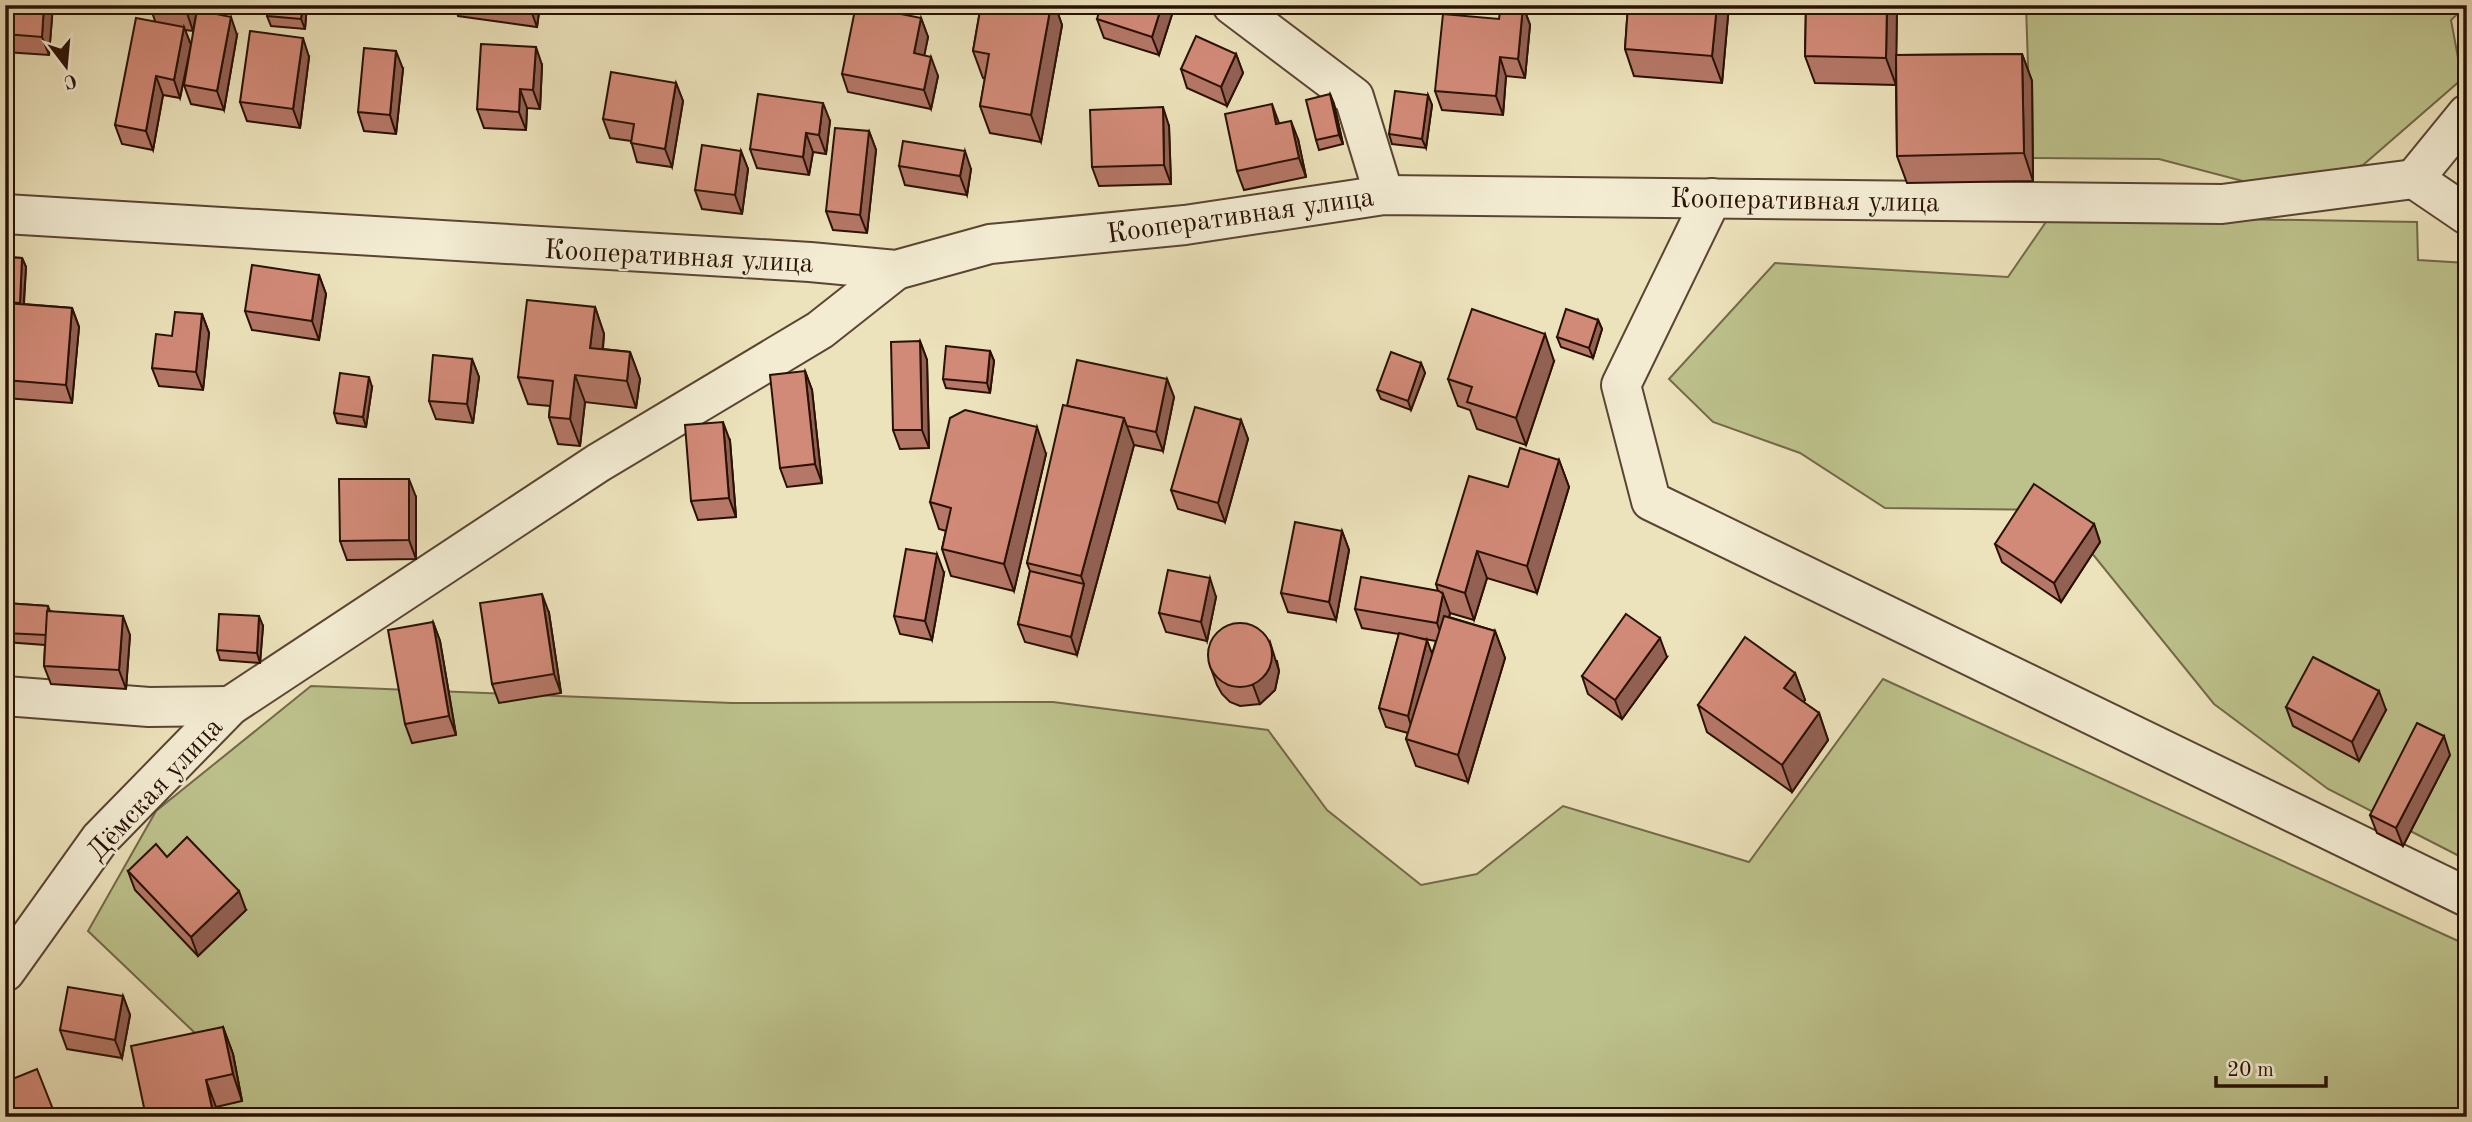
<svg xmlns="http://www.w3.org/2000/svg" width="2472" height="1122" viewBox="0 0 2472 1122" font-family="'Old Standard TT',serif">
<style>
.green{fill:#bdc28c;stroke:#736a48;stroke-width:2}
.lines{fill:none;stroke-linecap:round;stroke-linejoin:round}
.minor-casing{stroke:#5a4532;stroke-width:42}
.minor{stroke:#f3ecd3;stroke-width:38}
.wall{fill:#b57767;stroke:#291104;stroke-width:2;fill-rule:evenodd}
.shaded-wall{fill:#936154;stroke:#291104;stroke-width:2}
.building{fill:#d28a78;stroke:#291104;stroke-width:2}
.labels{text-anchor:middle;stroke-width:5;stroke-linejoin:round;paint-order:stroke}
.street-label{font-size:28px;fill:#291104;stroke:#f3ecd3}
</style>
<rect width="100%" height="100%" fill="#ece2bb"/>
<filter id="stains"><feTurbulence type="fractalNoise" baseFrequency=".00286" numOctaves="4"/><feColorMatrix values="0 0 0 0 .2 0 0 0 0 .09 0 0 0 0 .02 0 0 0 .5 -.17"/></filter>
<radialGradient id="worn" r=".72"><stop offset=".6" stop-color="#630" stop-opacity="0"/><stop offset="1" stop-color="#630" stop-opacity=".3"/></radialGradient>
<g class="green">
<polygon points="2026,5 2467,5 2451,20 2462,79 2363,165 2273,189 2159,159 2031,158"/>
<polygon points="2050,216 2417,222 2418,260 2467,263 2467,860 2328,789 2214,704 2057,510 1885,508 1800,453 1713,422 1669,379 1775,263 2008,277"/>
<polygon points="1883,679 2467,945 2467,1117 204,1117 196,1034 88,931 156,811 311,686 732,703 1053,702 1268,730 1327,810 1421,885 1477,874 1563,806 1749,862"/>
</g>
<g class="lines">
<g class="minor-casing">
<g id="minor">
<polyline points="1232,5 1354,97 1384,195"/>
<polyline points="2414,179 2467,114"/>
<polyline points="1712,198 1621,385 1651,501 2467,897"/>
<polyline points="5,214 810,262 896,270 990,244 1185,225 1384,195 2222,204 2414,179 2467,215"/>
<polyline points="5,696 149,707 230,706"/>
<polyline points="5,972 100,839 230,706 598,463 820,330 896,270"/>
</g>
</g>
<use href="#minor" class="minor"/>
</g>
<g class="wall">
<polygon points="5,5 53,5 49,55 5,52"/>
<polygon points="198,5 193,31 185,30 191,45 180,98 163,95 153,150 122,144 115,125 155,21 150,6"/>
<polygon points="268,5 307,5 305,29 271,26 267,16"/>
<polygon points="455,5 540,5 537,27 458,16"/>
<polygon points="981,5 1055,5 1062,25 1041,142 990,133 980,106 985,79 983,78 973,51"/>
<polygon points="1175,5 1159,55 1104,38 1097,19"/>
<polygon points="1628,5 1729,5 1722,83 1634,76 1625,49"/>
<polygon points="1806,5 1897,5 1896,55 2022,54 2032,81 2033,181 1907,183 1897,156 1896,85 1815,83 1805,56"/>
<polygon points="1523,6 1530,25 1525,78 1506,76 1503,115 1442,110 1435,91 1499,19"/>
<polygon points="921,18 928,37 924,55 938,76 931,109 848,92 842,74"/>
<polygon points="237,35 224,110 191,104 184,85"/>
<polygon points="1236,54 1243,73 1227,106 1187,88 1181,69"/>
<polygon points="309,57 300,128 247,121 240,102"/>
<polygon points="542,65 540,109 527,108 526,130 484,128 477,109"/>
<polygon points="403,69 396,134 364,131 358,112"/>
<polygon points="676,83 683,101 672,167 637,162 631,141 610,138 603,119"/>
<polygon points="1330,94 1334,104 1343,144 1319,150 1316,140"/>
<polygon points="1428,95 1432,105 1426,148 1392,144 1389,134"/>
<polygon points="830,121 826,154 813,152 809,175 757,168 750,149"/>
<polygon points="1279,124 1298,139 1306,177 1244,190 1237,171"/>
<polygon points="1169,126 1171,184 1099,186 1092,167"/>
<polygon points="869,131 876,150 867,233 833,230 826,211"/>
<polygon points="741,151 748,169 742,214 702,209 695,190"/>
<polygon points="899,166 971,169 967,195 905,185"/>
<polygon points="5,257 22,258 26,267 24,304 72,308 79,327 72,403 5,398"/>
<polygon points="319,275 326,294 319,340 252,330 245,311"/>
<polygon points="595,307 604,334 603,349 630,352 640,379 636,408 585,402 580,446 558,444 549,417 550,406 528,404 518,377"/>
<polygon points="202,314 209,333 203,390 159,386 152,368 172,336"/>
<polygon points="1598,320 1602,329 1593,358 1561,347 1557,337"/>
<polygon points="920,341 927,360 929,448 900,449 893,430"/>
<polygon points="990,351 994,361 990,393 946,388 943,379"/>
<polygon points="472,359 479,377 473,423 436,419 429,401"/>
<polygon points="1554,361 1526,445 1477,429 1470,410 1458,406 1448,379"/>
<polygon points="1421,363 1425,373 1411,410 1381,399 1377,390"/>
<polygon points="805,371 812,390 822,483 787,487 780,468"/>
<polygon points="1167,379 1174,397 1163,451 1134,445 1077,655 1025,642 1018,624 1030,571 1027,563 1067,406"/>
<polygon points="372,387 366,427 337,423 334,413"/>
<polygon points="1241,420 1248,439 1225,522 1178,509 1171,490"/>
<polygon points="730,441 736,517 698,520 691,501"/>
<polygon points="1046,454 1014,591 951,576 942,549 946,531 939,529 930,502"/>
<path d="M1559,460l10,27 -32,106 -50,-15 -13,42 -24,-7 -1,4 46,14 10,27 -37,124 -52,-16 -10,-27 2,-6 -22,-6 -7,-19 20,-74 -37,-6 -7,-19 83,-18 -2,-7 72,-97zM1413,637l23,4 -4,13z"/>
<polygon points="416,497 416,559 347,560 340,541"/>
<polygon points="2094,524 2100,542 2061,602 2002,562 1995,544"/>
<polygon points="1342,531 1349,550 1336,620 1288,612 1281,593"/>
<polygon points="944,573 932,640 900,634 894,616"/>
<polygon points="1216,597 1207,641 1166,632 1159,613"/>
<polygon points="5,603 48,606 50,611 130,635 126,689 51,684 44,666 45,645 5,642"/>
<polygon points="549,613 561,693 499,703 492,684"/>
<polygon points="433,622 440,641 456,735 412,743 405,724"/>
<polygon points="263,626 260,663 220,660 217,650"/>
<polygon points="1667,657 1622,719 1588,694 1582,676"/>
<polygon points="1277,661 1279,671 1275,690 1260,704 1240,706 1230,702 1222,694 1217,685 1210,666"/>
<polygon points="1795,673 1805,700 1803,702 1819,713 1828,740 1792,792 1707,732 1698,705"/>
<polygon points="2286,707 2386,710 2359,761 2293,726"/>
<polygon points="2450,755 2403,846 2377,833 2370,815"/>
<polygon points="128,871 246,910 198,956 135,890"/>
<polygon points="123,996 130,1015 122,1058 67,1049 60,1030"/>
<polygon points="223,1027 233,1054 242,1101 216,1107 146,1117"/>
</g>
<g class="shaded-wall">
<polygon points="44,5 53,5 49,55 42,37"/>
<polygon points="188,5 198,5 193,31 187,13"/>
<polygon points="303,5 307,5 305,29 301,19"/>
<polygon points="529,5 540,5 537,27"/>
<polygon points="1051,5 1055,5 1062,25 1041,142 1031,115"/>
<polygon points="1162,5 1175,5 1159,55 1152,37"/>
<polygon points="1717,5 1729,5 1722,83 1712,56"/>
<polygon points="1887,5 1897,5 1896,85 1886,58"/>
<polygon points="1523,6 1530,25 1525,78 1518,59"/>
<polygon points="231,17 237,35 224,110 217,91"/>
<polygon points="921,18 928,37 921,72 914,53"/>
<polygon points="184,27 191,45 180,98 174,80"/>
<polygon points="303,38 309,57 300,128 293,109"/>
<polygon points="536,47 542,65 540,109 533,90"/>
<polygon points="396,51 403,69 396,134 390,115"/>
<polygon points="1236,54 1243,73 1227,106 1221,87"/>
<polygon points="2022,54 2032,81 2033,181 2024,153"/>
<polygon points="931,57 938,76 931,109 924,90"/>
<polygon points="1500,57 1506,76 1503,115 1496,96"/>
<polygon points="156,76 163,95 153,150 146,131"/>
<polygon points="676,83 683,101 672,167 665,149"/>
<polygon points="520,89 527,108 526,130 519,112"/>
<polygon points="1330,94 1334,104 1343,144 1339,135"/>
<polygon points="1428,95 1432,105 1426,148 1422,139"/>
<polygon points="823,103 830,121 826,154 819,135"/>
<polygon points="1272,104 1279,123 1283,143 1276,124"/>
<polygon points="1163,107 1169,126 1171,184 1164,165"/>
<polygon points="1291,121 1298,139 1306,177 1299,158"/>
<polygon points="869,131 876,150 867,233 860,215"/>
<polygon points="806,133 813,152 809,175 803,157"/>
<polygon points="741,151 748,169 742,214 735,195"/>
<polygon points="965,151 971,169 967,195 960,176"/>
<polygon points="22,258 26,267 23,312 20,303"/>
<polygon points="319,275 326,294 319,340 312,321"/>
<polygon points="595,307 604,334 600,375 590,348"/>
<polygon points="72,308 79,327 72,403 66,385"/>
<polygon points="202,314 209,333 203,390 196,372"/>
<polygon points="1598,320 1602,329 1593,358 1589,348"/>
<polygon points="1545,334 1554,361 1526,445 1516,418"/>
<polygon points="920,341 927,360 929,448 922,430"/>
<polygon points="990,351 994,361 990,393 987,383"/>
<polygon points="630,352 640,379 636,408 627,381"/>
<polygon points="472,359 479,377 473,423 467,404"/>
<polygon points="1421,363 1425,373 1411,410 1408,401"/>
<polygon points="805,371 812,390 822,483 815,464"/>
<polygon points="575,375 585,402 580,446 570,419"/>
<polygon points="369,377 372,387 366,427 363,417"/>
<polygon points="1167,379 1174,397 1163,451 1156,432"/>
<polygon points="1124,418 1134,445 1077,655 1071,637 1084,584 1081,576"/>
<polygon points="1241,420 1248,439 1225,522 1218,503"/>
<polygon points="723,422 730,441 736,517 729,498"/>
<polygon points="1037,427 1046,454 1014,591 1004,564"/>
<polygon points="1559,460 1569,487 1537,593 1527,566"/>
<polygon points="409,479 416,497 416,559 409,540"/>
<polygon points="2094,524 2100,542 2061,602 2054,583"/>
<polygon points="1342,531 1349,550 1336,620 1329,602"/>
<polygon points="1477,551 1487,578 1474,620 1465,593"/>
<polygon points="937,554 944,573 932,640 925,621"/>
<polygon points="1210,578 1216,597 1207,641 1201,622"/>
<polygon points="542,594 549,613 561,693 554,674"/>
<polygon points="1443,594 1450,613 1444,642 1437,623"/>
<polygon points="123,616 130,635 126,689 119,670"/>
<polygon points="259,616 263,626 260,663 257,653"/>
<polygon points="433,622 440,641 456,735 449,716"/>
<polygon points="1495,631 1505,658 1468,782 1458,755"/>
<polygon points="1660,638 1667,657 1622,719 1615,700"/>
<polygon points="1427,640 1434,659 1414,735 1408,716"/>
<polygon points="1270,642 1279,671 1275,690 1260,704 1253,685"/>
<polygon points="1795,673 1805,700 1794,715 1784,688"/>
<polygon points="2379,691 2386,710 2359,761 2352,742"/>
<polygon points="1819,713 1828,740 1792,792 1782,765"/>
<polygon points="2444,736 2450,755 2403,846 2396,828"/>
<polygon points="239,891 246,910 198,956 191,937"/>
<polygon points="123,996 130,1015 122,1058 115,1040"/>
<polygon points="223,1027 233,1054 242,1101 233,1074"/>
<polygon points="206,1080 216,1107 218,1117 214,1117"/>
</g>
<g class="building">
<polygon points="5,5 44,5 42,37 5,34"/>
<polygon points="150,5 188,5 187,13 150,6"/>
<polygon points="268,5 303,5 301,19 267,16"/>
<polygon points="856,5 921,18 914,53 931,57 924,90 842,74"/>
<polygon points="981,5 1051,5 1031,115 980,106 989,54 973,51"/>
<polygon points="1101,5 1162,5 1152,37 1097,19"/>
<polygon points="1501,5 1523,6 1518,59 1500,57 1496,96 1435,91 1443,14 1499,19"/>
<polygon points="1628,5 1717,5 1712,56 1625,49"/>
<polygon points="1806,5 1887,5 1886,58 1805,56"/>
<polygon points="197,10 231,17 217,91 184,85"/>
<polygon points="136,18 184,27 174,80 156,76 146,131 115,125"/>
<polygon points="250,31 303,38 293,109 240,102"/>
<polygon points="1196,36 1236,54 1221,87 1181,69"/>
<polygon points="481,44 536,47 533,90 520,89 519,112 477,109"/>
<polygon points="364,48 396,51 390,115 358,112"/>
<polygon points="2022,54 2024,153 1897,156 1896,55"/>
<polygon points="611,72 676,83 665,149 631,143 634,124 603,119"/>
<polygon points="1395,91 1428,95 1422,139 1389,134"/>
<polygon points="758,94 823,103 819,135 806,133 803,157 750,149"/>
<polygon points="1330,94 1339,135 1316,140 1306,100"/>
<polygon points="1272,104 1276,124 1291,121 1299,158 1237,171 1225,114"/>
<polygon points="1163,107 1164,165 1092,167 1090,110"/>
<polygon points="835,128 869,131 860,215 826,211"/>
<polygon points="903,141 965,151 960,176 899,166"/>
<polygon points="702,145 741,151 735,195 695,190"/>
<polygon points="5,257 22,258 20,303 5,302"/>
<polygon points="252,265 319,275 312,321 245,311"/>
<polygon points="527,300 595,307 590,348 630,352 627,381 575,375 570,419 549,417 553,381 518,377"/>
<polygon points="5,303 72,308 66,385 5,380"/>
<polygon points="1472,309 1545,334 1516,418 1467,402 1472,387 1448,379"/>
<polygon points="1566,309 1598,320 1589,348 1557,337"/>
<polygon points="175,312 202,314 196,372 152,368 156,334 172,336"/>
<polygon points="920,341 922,430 893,430 891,342"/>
<polygon points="946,346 990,351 987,383 943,379"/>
<polygon points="1391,352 1421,363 1408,401 1377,390"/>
<polygon points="433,355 472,359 467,404 429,401"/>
<polygon points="1077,360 1167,379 1156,432 1127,426 1124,418 1067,406"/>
<polygon points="805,371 815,464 780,468 770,375"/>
<polygon points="340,373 369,377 363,417 334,413"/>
<polygon points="1063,405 1124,418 1081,576 1027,563"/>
<polygon points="1195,407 1241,420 1218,503 1171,490"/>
<polygon points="965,410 1037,427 1004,564 942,549 951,508 930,502 950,418"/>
<polygon points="723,422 729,498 691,501 685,425"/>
<polygon points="1520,448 1559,460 1527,566 1477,551 1465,593 1436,584 1469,476 1508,487"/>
<polygon points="339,479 409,479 409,540 340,541"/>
<polygon points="2034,484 2094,524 2054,583 1995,544"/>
<polygon points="1295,522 1342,531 1329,602 1281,593"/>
<polygon points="906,549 937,554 925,621 894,616"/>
<polygon points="1168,570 1210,578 1201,622 1159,613"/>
<polygon points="1030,571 1084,584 1071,637 1018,624"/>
<polygon points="1361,577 1439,591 1443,594 1437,623 1355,609"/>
<polygon points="542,594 554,674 492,684 480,603"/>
<polygon points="5,603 48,606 46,635 5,633"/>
<polygon points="47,611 123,616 119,670 44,666"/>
<polygon points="219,614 259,616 257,653 217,650"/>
<polygon points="1626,614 1660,638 1615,700 1582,676"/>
<polygon points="1444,616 1495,631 1458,755 1406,739"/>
<polygon points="433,622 449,716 405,724 388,630"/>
<circle cx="1240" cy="655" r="32"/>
<polygon points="1399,633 1427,640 1408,716 1379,708"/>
<polygon points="1745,637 1795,673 1784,688 1819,713 1782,765 1698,705"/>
<polygon points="2313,657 2379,691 2352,742 2286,707"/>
<polygon points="2417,723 2444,736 2396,828 2370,815"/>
<polygon points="187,837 239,891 191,937 128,871 156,844 167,857"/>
<polygon points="68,987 123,996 115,1040 60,1030"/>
<polygon points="223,1027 233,1074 206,1080 214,1117 146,1117 131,1046"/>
<polygon points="37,1069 56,1117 16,1117 5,1090 5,1082"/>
</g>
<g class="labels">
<g class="street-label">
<text transform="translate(1805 199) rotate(1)" y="10">Кооперативная улица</text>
<text transform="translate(1240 214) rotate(-8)" y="10">Кооперативная улица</text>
<text transform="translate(679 255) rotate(3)" y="10">Кооперативная улица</text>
<text transform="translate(154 788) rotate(-47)" y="10">Дёмская улица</text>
</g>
</g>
<rect width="2472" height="1122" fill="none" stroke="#ece2bb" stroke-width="28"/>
<rect x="7" y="7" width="2458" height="1108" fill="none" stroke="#291104" stroke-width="3.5"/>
<rect x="14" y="14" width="2444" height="1094" fill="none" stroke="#291104" stroke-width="2"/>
<g transform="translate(66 66) rotate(164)" stroke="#f3ecd3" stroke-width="5" paint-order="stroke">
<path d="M0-5L12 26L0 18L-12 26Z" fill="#291104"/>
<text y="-10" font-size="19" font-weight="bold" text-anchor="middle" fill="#291104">С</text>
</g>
<path d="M2216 1076v10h110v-10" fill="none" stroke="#291104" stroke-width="3.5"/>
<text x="2227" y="1076" font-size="21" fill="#291104" stroke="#f3ecd3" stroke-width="5" paint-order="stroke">20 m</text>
<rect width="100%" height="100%" filter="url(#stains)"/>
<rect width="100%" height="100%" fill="url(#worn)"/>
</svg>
